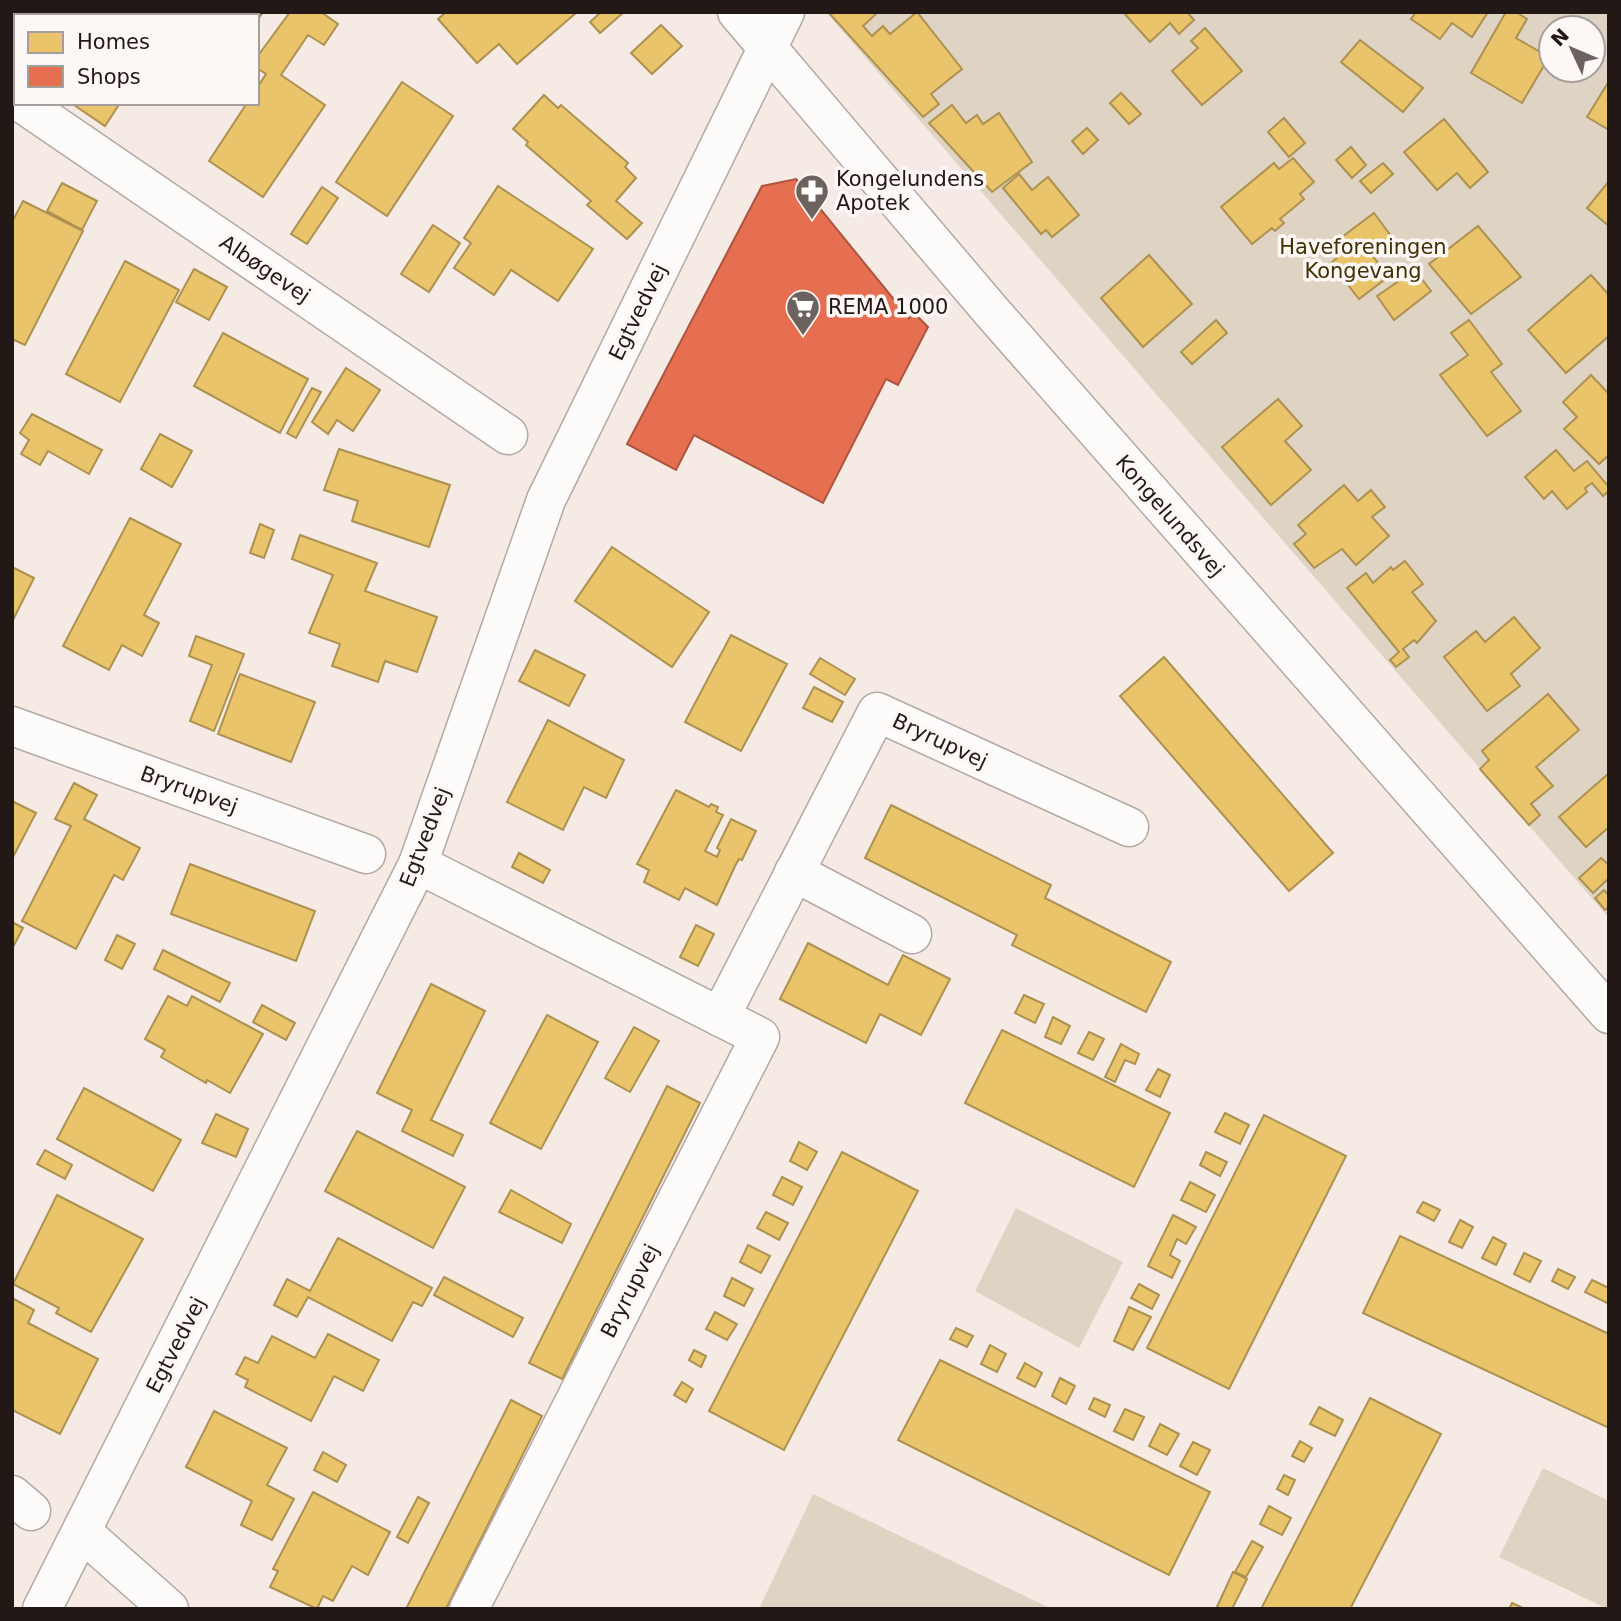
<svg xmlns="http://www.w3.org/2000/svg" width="1621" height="1621" viewBox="0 0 1621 1621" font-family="'DejaVu Sans',sans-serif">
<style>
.green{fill:#dfd4c3;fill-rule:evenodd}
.homes{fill:#e9c46a;stroke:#ad9151;stroke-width:2}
.shops{fill:#e76f51;stroke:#ac553f;stroke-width:2}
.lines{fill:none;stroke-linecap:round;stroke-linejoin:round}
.minor-casing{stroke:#b2a8a4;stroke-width:41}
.minor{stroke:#fefcfb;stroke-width:38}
.labels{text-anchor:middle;stroke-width:7;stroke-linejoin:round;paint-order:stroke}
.poi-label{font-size:21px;fill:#221916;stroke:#fdf7f5;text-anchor:start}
.park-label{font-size:21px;fill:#413105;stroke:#fdf7f5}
.street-label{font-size:21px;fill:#221916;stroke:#fdf7f5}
</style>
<rect width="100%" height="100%" fill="#f6eae5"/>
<g class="green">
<path d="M826,12h783v906zM1551,28h42v42h-42z"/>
<polygon points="1016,1208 1123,1262 1079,1348 975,1291"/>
<polygon points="1543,1468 1609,1501 1608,1609 1499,1557"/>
<polygon points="813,1494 1052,1609 759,1609"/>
</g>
<g class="homes">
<polygon points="37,12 111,12 109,16 38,16"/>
<polygon points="173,12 263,12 257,21 257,16 178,16"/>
<polygon points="290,12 321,12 338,24 324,45 308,35 281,75 325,105 263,197 209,161 247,103 257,103 257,88 266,74 257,68 257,57"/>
<polygon points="446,12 577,12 517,64 499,44 477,63 438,19"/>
<polygon points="601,12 624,12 600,33 590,22"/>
<polygon points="878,12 863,26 872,36 883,26 890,34 917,12 962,69 931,94 939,104 923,117 829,13"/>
<polygon points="1123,12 1187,12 1194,20 1179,34 1170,23 1150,42"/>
<polygon points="1416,12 1488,12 1472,37 1452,23 1440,39 1411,19"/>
<polygon points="1506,12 1516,12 1527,19 1516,38 1549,57 1522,103 1471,73"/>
<polygon points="661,25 682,46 652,74 631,53"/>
<polygon points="1205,28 1242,71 1202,105 1172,71 1198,48 1191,41"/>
<polygon points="1360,40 1423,88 1403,112 1341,62"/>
<polygon points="1609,81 1609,130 1587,117"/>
<polygon points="402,82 453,116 387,216 336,182"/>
<polygon points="1121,93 1141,114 1129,124 1110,103"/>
<polygon points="544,95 558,108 561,105 628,163 625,167 636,178 616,201 642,223 627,239 587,205 591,201 526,145 528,142 513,129"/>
<polygon points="71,103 120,103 105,126"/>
<polygon points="952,105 966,123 977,115 983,124 999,113 1032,162 992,192 929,123"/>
<polygon points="1284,118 1305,143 1289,157 1268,132"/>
<polygon points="1444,119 1488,172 1470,188 1457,173 1437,190 1404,152"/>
<polygon points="1087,128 1098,140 1083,154 1072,141"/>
<polygon points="1351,147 1366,165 1352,178 1336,160"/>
<polygon points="1293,158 1314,182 1300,194 1304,199 1280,219 1284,223 1275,231 1272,228 1252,244 1221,207 1274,163 1279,169"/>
<polygon points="1383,163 1393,174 1371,193 1360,181"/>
<polygon points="1019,174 1032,190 1048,177 1079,215 1052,237 1046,230 1041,234 1003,188"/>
<polygon points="1609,181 1609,226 1587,208"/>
<polygon points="62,183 97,201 82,230 47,211"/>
<polygon points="498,186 593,249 558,301 511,270 494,295 454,268 471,243 464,238"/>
<polygon points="322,187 338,198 307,244 291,234"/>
<polygon points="23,201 83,231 25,345 12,339 12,222"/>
<polygon points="1374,213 1394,240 1373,256 1388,277 1359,299 1331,263 1341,254 1334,243"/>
<polygon points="433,225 460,243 429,292 401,274"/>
<polygon points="1478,226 1521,277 1471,314 1429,264"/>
<polygon points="1149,255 1192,304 1143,347 1101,298"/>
<polygon points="125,261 179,290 120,402 66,374"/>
<polygon points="194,269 227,287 209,320 176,302"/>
<polygon points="1415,270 1431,291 1394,320 1377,296"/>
<polygon points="1591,275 1609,295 1609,336 1566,373 1528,330"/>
<polygon points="1216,320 1227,333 1192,364 1181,352"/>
<polygon points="1469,320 1502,364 1491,372 1521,411 1487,436 1440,375 1468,355 1451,333"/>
<polygon points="223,333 308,379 280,433 194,386"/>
<polygon points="346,368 380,390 353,431 337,420 328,434 312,422"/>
<polygon points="1591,375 1609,394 1609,455 1599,464 1564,429 1577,417 1563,402"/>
<polygon points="312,388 321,392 296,438 287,433"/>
<polygon points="1278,399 1302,426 1285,441 1311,470 1271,505 1222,447"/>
<polygon points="32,414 102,450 89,474 48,451 40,465 21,454 29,440 20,433"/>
<polygon points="160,434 192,451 172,487 141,469"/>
<polygon points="339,449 450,485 429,547 352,521 358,501 324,490"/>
<polygon points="1556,450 1574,471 1587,461 1609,487 1609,491 1603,496 1592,483 1585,488 1587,492 1567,509 1552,491 1544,499 1525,477"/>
<polygon points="1344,485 1358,501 1371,490 1385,507 1372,517 1389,536 1356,565 1342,549 1314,568 1294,544 1306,534 1298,525"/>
<polygon points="130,518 181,544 144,615 159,623 142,656 122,645 109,670 63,646"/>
<polygon points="260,524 274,530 264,558 250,553"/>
<polygon points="300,535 377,563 365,591 437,617 417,672 385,661 378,682 332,666 340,644 309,633 333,575 292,559"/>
<polygon points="612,547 709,612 672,667 575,601"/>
<polygon points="1405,561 1423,584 1412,592 1436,621 1417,643 1414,640 1403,649 1409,657 1396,667 1390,660 1399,652 1347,588 1366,573 1373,583 1391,567 1393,570"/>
<polygon points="12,567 34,578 12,622"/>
<polygon points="1514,617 1540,648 1511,674 1520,686 1487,711 1444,657 1476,631 1485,642"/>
<polygon points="731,635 787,664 741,751 685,722"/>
<polygon points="196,636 244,654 214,731 190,721 212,665 189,656"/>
<polygon points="535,650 585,675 569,706 519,681"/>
<polygon points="1164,657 1333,853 1289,891 1120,696"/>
<polygon points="820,658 855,679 845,695 810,674"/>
<polygon points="240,674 315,702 291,762 218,734"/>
<polygon points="814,687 843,702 832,722 803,708"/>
<polygon points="1548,694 1579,730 1536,767 1553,786 1531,804 1540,815 1529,825 1480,769 1489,760 1482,751"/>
<polygon points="548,720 624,760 606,798 584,787 563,830 507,802"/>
<polygon points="1609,773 1609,827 1586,847 1559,817"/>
<polygon points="74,783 97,795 84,819 140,848 123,880 114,875 76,949 22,921 71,826 55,819"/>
<polygon points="676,790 709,807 711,804 718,807 716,812 723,815 705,851 717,857 720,850 717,848 731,819 756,831 742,860 739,859 735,866 717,905 685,888 679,900 644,882 649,870 637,864"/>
<polygon points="12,801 36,813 12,859"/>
<polygon points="891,805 1051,885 1045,898 1171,962 1146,1012 1012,945 1017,935 865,858"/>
<polygon points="519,853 550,870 543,883 512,867"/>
<polygon points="1601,858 1609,865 1609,878 1593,893 1579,878"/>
<polygon points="190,864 315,911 296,961 171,914"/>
<polygon points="1604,890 1609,896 1609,907 1605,910 1595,898"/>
<polygon points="12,922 23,928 12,949"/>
<polygon points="696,925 714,934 698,966 680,957"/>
<polygon points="117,935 135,944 122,969 105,960"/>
<polygon points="808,943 888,985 903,955 950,979 921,1035 880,1014 866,1043 780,999"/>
<polygon points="163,950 230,983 220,1002 154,969"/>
<polygon points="431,984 485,1011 431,1120 463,1135 453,1156 402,1131 412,1110 377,1093"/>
<polygon points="1024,995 1044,1004 1035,1023 1015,1013"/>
<polygon points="168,996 187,1006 192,996 263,1034 230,1093 207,1080 206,1083 161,1057 165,1050 145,1039"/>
<polygon points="262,1005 295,1023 286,1040 253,1022"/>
<polygon points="547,1015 598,1042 541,1149 490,1123"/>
<polygon points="1053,1017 1070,1026 1061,1044 1045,1037"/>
<polygon points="634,1027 659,1041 630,1092 605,1078"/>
<polygon points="1002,1030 1170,1113 1134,1187 965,1103"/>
<polygon points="1089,1032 1104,1039 1093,1060 1078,1053"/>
<polygon points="1121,1044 1139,1054 1135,1064 1125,1060 1115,1082 1105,1077"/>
<polygon points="1158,1069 1170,1075 1160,1097 1146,1090"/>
<polygon points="667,1086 700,1103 562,1379 529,1363"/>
<polygon points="84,1088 181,1140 153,1191 57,1139"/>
<polygon points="1225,1113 1249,1125 1240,1144 1215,1132"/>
<polygon points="216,1114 248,1129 236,1157 202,1143"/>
<polygon points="1264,1115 1346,1156 1229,1389 1147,1348"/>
<polygon points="357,1131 465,1187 433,1248 325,1191"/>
<polygon points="799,1142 817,1152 807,1170 790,1161"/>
<polygon points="45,1150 72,1165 65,1179 37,1164"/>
<polygon points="842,1152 918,1191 784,1450 709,1411"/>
<polygon points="1206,1152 1227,1162 1220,1176 1200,1165"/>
<polygon points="782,1177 802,1187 793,1205 773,1195"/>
<polygon points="1190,1182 1215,1195 1206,1212 1181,1200"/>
<polygon points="511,1190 571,1224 562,1243 499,1212"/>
<polygon points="57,1195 143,1239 91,1332 56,1313 59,1308 13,1284"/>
<polygon points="1423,1202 1440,1210 1434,1221 1417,1212"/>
<polygon points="766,1212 788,1223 779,1240 757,1228"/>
<polygon points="1173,1215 1196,1227 1186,1244 1177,1239 1170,1255 1180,1261 1172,1278 1148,1266"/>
<polygon points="1460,1220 1473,1227 1462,1248 1449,1242"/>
<polygon points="1400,1236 1609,1334 1609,1428 1363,1313"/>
<polygon points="1493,1237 1506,1244 1496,1265 1482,1258"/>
<polygon points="338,1238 432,1288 422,1306 413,1302 392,1341 308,1297 297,1317 274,1305 287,1279 310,1291"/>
<polygon points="748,1245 770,1256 761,1273 740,1262"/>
<polygon points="1524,1253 1541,1261 1530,1282 1514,1274"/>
<polygon points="1558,1269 1575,1277 1568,1289 1552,1281"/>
<polygon points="444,1277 523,1318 513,1337 434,1295"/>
<polygon points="732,1278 753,1289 744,1306 724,1296"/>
<polygon points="1592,1280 1609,1288 1609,1304 1585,1292"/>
<polygon points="1139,1284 1159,1295 1152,1309 1131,1298"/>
<polygon points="12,1298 34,1310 28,1323 98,1359 60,1434 12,1410"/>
<polygon points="1129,1307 1151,1317 1133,1350 1114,1341"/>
<polygon points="715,1312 737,1324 727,1340 706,1329"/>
<polygon points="956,1328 973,1336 967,1347 950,1339"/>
<polygon points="328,1334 379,1360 363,1391 334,1376 311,1421 245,1387 248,1380 236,1374 245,1357 258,1363 272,1336 315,1358"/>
<polygon points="990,1345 1006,1354 997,1372 981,1364"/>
<polygon points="694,1350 706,1356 701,1367 689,1360"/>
<polygon points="940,1360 1210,1492 1169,1575 898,1440"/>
<polygon points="1025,1363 1042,1373 1035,1387 1017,1378"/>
<polygon points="1060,1378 1075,1386 1066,1404 1052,1396"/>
<polygon points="682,1382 693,1389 686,1402 674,1395"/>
<polygon points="1094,1398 1110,1405 1105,1417 1089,1409"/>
<polygon points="1370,1398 1441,1434 1350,1609 1261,1609"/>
<polygon points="511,1400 542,1416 446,1609 406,1609"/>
<polygon points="1319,1407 1343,1420 1335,1436 1310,1424"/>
<polygon points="1125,1409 1144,1417 1133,1440 1114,1431"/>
<polygon points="214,1411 287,1448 267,1485 294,1499 272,1540 241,1525 252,1501 186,1467"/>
<polygon points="1160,1424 1179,1434 1167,1455 1149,1446"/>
<polygon points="1300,1441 1312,1448 1304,1462 1292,1456"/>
<polygon points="1193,1442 1210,1450 1197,1475 1180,1466"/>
<polygon points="323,1452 346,1465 337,1482 314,1470"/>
<polygon points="1284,1475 1295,1480 1288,1495 1277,1489"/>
<polygon points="313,1492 390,1532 368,1575 352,1566 333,1601 323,1596 317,1609 270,1587 278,1571 273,1569"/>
<polygon points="418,1497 429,1503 408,1543 397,1537"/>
<polygon points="1269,1506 1291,1518 1282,1535 1260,1524"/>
<polygon points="1252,1541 1263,1547 1246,1577 1235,1572"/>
<polygon points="1233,1572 1247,1579 1232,1609 1216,1609"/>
<polygon points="1512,1603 1525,1609 1509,1609"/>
</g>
<polygon class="shops" points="796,179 909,318 912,311 928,327 898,385 886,379 823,503 694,435 676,470 627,444 762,186"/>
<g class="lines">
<g class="minor-casing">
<g id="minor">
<polyline points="737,12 992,312 1609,1014"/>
<polyline points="22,103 508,435"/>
<polyline points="12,726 366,854"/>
<polyline points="418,864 760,1037 469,1609"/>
<polyline points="794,872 912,934"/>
<polyline points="720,1017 877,712 1129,827"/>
<polyline points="12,1495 31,1511"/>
<polyline points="82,1532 169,1609"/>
<polyline points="42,1609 418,864 546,500 785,12"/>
</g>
</g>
<use href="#minor" class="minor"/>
</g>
<defs>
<g id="pharmacy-pin" transform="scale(1.75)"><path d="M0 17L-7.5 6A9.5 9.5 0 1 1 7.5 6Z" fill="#6c625e" stroke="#fdf7f5"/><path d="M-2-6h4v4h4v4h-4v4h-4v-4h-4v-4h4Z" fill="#fff"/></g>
<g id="supermarket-pin" transform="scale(1.75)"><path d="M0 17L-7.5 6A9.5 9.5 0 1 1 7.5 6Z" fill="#6c625e" stroke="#fdf7f5"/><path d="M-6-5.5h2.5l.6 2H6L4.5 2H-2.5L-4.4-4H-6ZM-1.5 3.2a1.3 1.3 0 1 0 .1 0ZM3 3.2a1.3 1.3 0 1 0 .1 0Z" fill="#fff"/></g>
</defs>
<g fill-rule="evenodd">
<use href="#pharmacy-pin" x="812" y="191"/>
<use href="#supermarket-pin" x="803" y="307"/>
</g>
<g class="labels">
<g class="poi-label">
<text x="836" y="186">Kongelundens<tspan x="836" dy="24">Apotek</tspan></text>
<text x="828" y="314">REMA 1000</text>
</g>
<g class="park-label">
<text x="1363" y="254">Haveforeningen<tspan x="1363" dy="24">Kongevang</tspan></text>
</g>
<g class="street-label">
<text transform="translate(265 269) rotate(34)" y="7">Albøgevej</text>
<text transform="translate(638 312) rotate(-64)" y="7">Egtvedvej</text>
<text transform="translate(1170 516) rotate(49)" y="7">Kongelundsvej</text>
<text transform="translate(940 741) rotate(25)" y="7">Bryrupvej</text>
<text transform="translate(189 790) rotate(20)" y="7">Bryrupvej</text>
<text transform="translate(425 837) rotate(-69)" y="7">Egtvedvej</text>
<text transform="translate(630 1291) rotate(-63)" y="7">Bryrupvej</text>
<text transform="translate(176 1345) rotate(-63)" y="7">Egtvedvej</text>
</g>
</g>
<rect width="1621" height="1621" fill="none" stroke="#221916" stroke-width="28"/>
<rect x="14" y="14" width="245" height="91" fill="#fdf7f5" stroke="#a59e9c" stroke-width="2"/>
<rect x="28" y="32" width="35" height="21" fill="#e9c46a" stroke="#a59e9c" stroke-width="2"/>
<text x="77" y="49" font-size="21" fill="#221916">Homes</text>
<rect x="28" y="66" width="35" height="21" fill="#e76f51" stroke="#a59e9c" stroke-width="2"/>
<text x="77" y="84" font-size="21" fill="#221916">Shops</text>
<g transform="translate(1572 49) rotate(314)"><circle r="33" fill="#fdf7f5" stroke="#a59e9c" stroke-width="2"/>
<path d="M0-5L12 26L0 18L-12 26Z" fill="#6c625e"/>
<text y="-10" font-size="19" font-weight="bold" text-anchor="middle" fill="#221916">N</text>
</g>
</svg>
